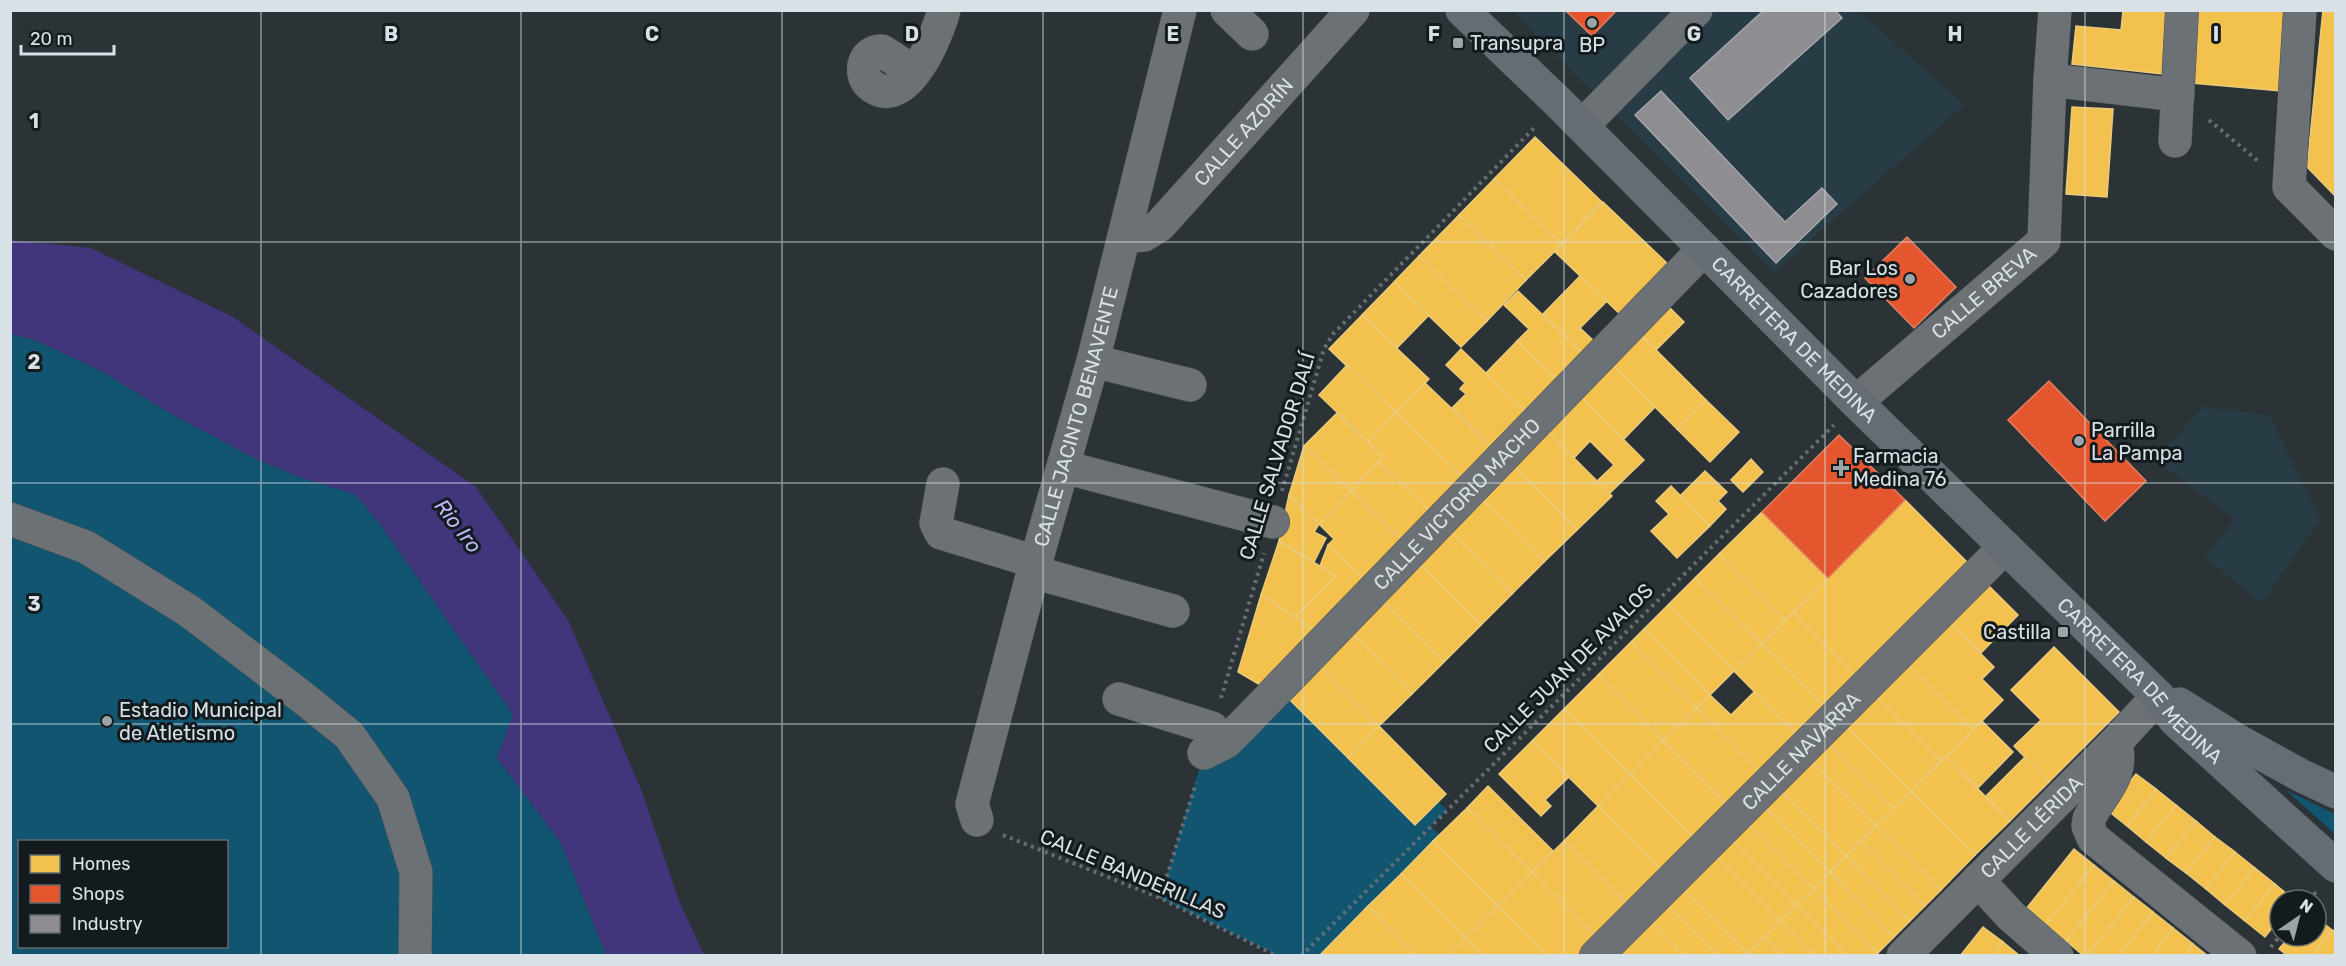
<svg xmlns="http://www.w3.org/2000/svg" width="2346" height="966" viewBox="0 0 2346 966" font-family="Rubik,sans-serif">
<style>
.built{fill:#283c46}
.green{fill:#115571;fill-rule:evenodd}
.water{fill:#41357c}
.homes{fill:#f2c14e;stroke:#eacb7c;stroke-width:1.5}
.shops{fill:#e4572e;stroke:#e08065;stroke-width:1.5}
.industry{fill:#8d8d92;stroke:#a4a6ab;stroke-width:1.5}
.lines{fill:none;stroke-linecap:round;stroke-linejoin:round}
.minor-casing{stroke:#484e52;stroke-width:34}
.major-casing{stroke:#484e52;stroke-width:34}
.path{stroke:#676d70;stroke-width:4;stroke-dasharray:3 4.5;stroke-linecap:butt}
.minor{stroke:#6b7174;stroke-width:33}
.major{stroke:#656c73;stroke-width:33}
.grid{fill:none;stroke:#d8e1e6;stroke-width:1.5;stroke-opacity:0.55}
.poi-dot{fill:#9ba4a9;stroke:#141b1e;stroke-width:2}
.labels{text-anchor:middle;stroke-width:6;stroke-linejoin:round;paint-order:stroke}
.poi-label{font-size:20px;fill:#d8e1e6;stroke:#141b1e;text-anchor:start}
.street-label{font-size:20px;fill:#d8e1e6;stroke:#141b1e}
.water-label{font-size:21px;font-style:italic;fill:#bcb7fa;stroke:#141b1e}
.grid-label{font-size:20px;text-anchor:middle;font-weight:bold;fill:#d8e1e6;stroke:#141b1e;stroke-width:6;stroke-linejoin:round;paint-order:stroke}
</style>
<rect width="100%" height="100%" fill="#2b3337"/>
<g class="built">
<polygon points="1512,11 1863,11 1861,13 1964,105 1774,272"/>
<polygon points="2203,407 2269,415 2320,520 2262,603 2205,557 2235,519 2155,460"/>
</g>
<g class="green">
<path d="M11,334l24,6 68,32 65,40 90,48 47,19 50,15 25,30 133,190 -16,44 64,85 45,112 -595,1zM20,842h206v104h-206z"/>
<polygon points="1299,668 1447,810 1431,826 1442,838 1319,955 1277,955 1160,898 1204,753"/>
<polygon points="2286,790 2335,814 2335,834"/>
</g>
<polygon class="water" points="11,240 91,248 233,317 476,487 568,620 641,789 679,901 704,955 606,955 561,843 497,758 513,714 380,524 355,494 305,479 258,460 168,412 103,372 35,340 11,334"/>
<g class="homes">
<polygon points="2123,10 2168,10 2162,74 2072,64 2076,26 2121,30"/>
<polygon points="2198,10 2287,10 2281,91 2192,83"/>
<polygon points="2323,10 2336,10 2336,197 2307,167"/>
<polygon points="2072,107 2113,109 2107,197 2066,194"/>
<polygon points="1535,137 1602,202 1562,244 1494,179"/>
<polygon points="1494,179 1562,244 1526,280 1459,215"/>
<polygon points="1603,202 1671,267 1623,317 1555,252"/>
<polygon points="1459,215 1526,280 1487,321 1419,256"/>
<polygon points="1419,256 1487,321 1461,347 1394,282"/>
<polygon points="1580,276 1607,301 1580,328 1595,342 1583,354 1543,314"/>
<polygon points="1394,282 1429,315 1397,348 1362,315"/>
<polygon points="1518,291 1583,354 1558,381 1517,341 1529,329 1504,305"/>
<polygon points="1668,306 1684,322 1656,350 1640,334"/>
<polygon points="1362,315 1429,379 1396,413 1329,349"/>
<polygon points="1640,334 1706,400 1677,429 1611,363"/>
<polygon points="1517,341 1558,381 1527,413 1486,373"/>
<polygon points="1461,349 1527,413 1493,448 1452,408 1466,394 1460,389 1465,383 1446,365"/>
<polygon points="1611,363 1655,407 1623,440 1579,395"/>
<polygon points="1347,365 1396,413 1368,442 1319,395"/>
<polygon points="1425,383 1493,448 1464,478 1396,413"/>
<polygon points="1579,395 1644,460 1609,494 1597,481 1614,465 1590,441 1574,458 1545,429"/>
<polygon points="1706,400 1739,432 1710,462 1677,429"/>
<polygon points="1337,413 1383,457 1351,491 1304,446"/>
<polygon points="1396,413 1464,478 1431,512 1379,462 1383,457 1368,442"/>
<polygon points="1545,429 1612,496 1577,530 1511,462"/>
<polygon points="1304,446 1351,491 1319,524 1289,495"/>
<polygon points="1751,459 1763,472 1743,492 1731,480"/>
<polygon points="1379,462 1431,512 1403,541 1351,491"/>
<polygon points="1511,462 1577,530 1544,562 1478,495"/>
<polygon points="1705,471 1727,492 1718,501 1726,509 1710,526 1680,496"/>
<polygon points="1671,486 1710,526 1677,558 1651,531 1669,514 1656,501"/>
<polygon points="1351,491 1403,541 1365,580 1328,545 1334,539 1319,524"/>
<polygon points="1289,495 1319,524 1314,532 1326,538 1314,562 1279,541"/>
<polygon points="1478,495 1544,562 1512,594 1446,527"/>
<polygon points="1905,500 1971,566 1858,678 1793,613"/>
<polygon points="1762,512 1828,578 1785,620 1719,554"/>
<polygon points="1446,527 1512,594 1481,625 1415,559"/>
<polygon points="1279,541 1336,576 1295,617 1261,595"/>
<polygon points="1328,545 1365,580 1316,631 1295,617 1336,576 1320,566"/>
<polygon points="1719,554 1785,620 1762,644 1695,578"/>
<polygon points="1415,559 1481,625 1444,662 1378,596"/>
<polygon points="1695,578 1762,644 1734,671 1668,605"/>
<polygon points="1988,585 2018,615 1981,653 1950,623"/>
<polygon points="1261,595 1316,631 1262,686 1238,672"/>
<polygon points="1383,601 1444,662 1412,694 1351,632"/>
<polygon points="1668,605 1734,671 1710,695 1644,629"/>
<polygon points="1793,613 1858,678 1827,709 1762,644"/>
<polygon points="1950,623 1994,667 1982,679 2003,700 1973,730 1908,665"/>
<polygon points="1644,629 1710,695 1697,708 1631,642"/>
<polygon points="1351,632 1412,694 1379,726 1318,665"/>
<polygon points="1631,642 1697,708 1663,741 1598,675"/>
<polygon points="1762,644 1827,709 1799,737 1734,671"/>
<polygon points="2054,647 2119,712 2049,782 2014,746 2041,720 2011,690"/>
<polygon points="1318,665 1379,726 1348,758 1287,697"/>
<polygon points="1908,665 1973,730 1941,761 1876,696"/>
<polygon points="1598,675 1663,741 1630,774 1564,709"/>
<polygon points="1754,692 1799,737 1762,774 1697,708 1710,695 1731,715"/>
<polygon points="1876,696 1941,761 1911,791 1846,726"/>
<polygon points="1697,708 1762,774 1729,807 1663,741"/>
<polygon points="1564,709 1630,774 1598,806 1532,741"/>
<polygon points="1982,721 2013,752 1978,788 1946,757"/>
<polygon points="1379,726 1446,794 1415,825 1348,758"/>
<polygon points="1846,726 1911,791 1894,809 1829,744"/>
<polygon points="1532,741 1569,777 1545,800 1551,806 1541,816 1499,774"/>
<polygon points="1663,741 1729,807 1696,840 1630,774"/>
<polygon points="1829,744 1894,809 1876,826 1811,761"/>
<polygon points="1946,757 2010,821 1975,855 1911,791"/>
<polygon points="2025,757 2049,782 2010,821 1986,796"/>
<polygon points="1811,761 1876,826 1846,856 1781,791"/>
<polygon points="1630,774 1696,840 1663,872 1598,806"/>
<polygon points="2136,774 2156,789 2127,826 2107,810"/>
<polygon points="1488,786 1553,851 1532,872 1467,808"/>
<polygon points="2156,789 2176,805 2146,842 2127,826"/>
<polygon points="1781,791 1846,856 1830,872 1765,807"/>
<polygon points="1911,791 1975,855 1941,890 1876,826"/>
<polygon points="2176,805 2196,821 2166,858 2146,842"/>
<polygon points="1598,806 1663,872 1629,906 1564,841"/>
<polygon points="1765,807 1830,872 1814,889 1748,824"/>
<polygon points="1467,808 1532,872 1498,906 1433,841"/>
<polygon points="2196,821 2215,837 2186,873 2166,858"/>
<polygon points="1748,824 1814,889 1797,905 1732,840"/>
<polygon points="1876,826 1941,890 1925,906 1861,841"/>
<polygon points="2215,837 2235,852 2206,889 2186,873"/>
<polygon points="1732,840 1797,905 1781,921 1716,856"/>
<polygon points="1433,841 1498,906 1465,938 1401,874"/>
<polygon points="1564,841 1629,906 1597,938 1532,872"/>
<polygon points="1861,841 1925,906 1910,921 1846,856"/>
<polygon points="2074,849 2094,865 2046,925 2026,909"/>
<polygon points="2235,852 2255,868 2225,905 2206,889"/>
<polygon points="1716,856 1781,921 1748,954 1683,889"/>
<polygon points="1846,856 1910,921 1894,937 1830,872"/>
<polygon points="2094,865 2114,881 2066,941 2046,925"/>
<polygon points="2255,868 2275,884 2245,921 2225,905"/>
<polygon points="1532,872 1597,938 1580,956 1547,956 1498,906"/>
<polygon points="1830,872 1894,937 1878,953 1814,889"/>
<polygon points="1401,874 1465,938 1448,956 1417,956 1368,906"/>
<polygon points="2114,881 2134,897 2087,956 2084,956 2066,941"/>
<polygon points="2275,884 2294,900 2280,900 2280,918 2265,937 2245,921"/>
<polygon points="1683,889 1748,954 1747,956 1718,956 1667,905"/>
<polygon points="1814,889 1878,953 1875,956 1848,956 1797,905"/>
<polygon points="2134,897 2153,912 2119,956 2087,956"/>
<polygon points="1667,905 1718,956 1685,956 1651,921"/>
<polygon points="1797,905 1848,956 1815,956 1781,921"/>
<polygon points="1368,906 1417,956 1319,956"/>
<polygon points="1498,906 1547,956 1483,956 1465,938"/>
<polygon points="2153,912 2173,928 2152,956 2119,956"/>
<polygon points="2316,917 2332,930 2312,956 2288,956 2279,949 2290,936 2316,936"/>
<polygon points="1651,921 1685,956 1622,956 1619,953"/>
<polygon points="1781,921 1815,956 1783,956 1765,937"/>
<polygon points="1983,927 2003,942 1993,956 1960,956"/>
<polygon points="2173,928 2193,944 2184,956 2152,956"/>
<polygon points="2332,930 2336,932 2336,956 2312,956"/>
<polygon points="1765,937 1783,956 1750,956 1748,954"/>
<polygon points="1465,938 1483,956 1448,956"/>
<polygon points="2003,942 2020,956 1993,956"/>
<polygon points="2193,944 2208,956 2184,956"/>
</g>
<g class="shops">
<polygon points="1565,10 1617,10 1592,36"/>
<polygon points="1907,237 1956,287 1914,328 1865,278"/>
<polygon points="2049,381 2146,481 2105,521 2008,420"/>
<polygon points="1839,435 1905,500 1828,578 1762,512"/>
</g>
<g class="industry">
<polygon points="1764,10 1835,10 1842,18 1728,120 1690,78"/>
<polygon points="1661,91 1785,222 1822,188 1837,204 1776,263 1635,115"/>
</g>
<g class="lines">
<g class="minor-casing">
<g id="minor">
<polyline points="1227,10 1252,34"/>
<polyline points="2300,10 2289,187 2336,234"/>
<path d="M914,72l-32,-21c-20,-1 -25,26 -9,36 35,23 65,-54 71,-77"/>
<polyline points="2050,80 2178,95"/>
<polyline points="1582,126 1696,10"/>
<polyline points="2175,141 2182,10"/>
<path id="s1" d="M1124,237l20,-2 16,-10 193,-215"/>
<polyline points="1093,361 1190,385"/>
<path id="s2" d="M1856,402l188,-161 6,-161 5,-70"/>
<polyline points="1064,467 1273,522"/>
<polyline points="943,484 936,523 941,533 1036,562"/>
<polyline points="10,519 86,547 189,611 302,697 349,735 393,798 416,872 415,956"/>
<polyline points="1033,572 1173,611"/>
<polyline points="1119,699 1212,728"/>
<path d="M2116,742c8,37 -13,47 -27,77l-1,7 5,12 147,118"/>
<path id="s3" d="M1204,753l22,-11 20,-20 458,-473"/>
<path id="s4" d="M977,820l-5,-16 61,-232 60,-211 87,-351"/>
<polyline points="1978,880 2011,916 2057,956"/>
<path id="s5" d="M1596,956l409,-409"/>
<path id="s6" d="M1903,956l213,-214 42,-46"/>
</g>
</g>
<g class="major-casing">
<g id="major">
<path id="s7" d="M1462,10l97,93 297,299 302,294 17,24 161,146"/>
<polyline points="2179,704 2240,742 2300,775 2336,792"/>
</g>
</g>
<g class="path">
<polyline points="2209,120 2258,161"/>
<polyline points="1282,491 1324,349 1333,334 1537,125"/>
<polyline points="1221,698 1264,553"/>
<polyline points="1003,835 1160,898 1277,956"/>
<polyline points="1160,898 1196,783"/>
<polyline points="2309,900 2317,891"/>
<polyline points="2271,947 2280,936"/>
<polyline points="1301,956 1834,425"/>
</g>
<use href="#minor" class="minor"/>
<use href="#major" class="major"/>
</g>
<path class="grid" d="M261,10v946M521,10v946M782,10v946M1043,10v946M1303,10v946M1564,10v946M1825,10v946M2085,10v946M10,242h2326M10,483h2326M10,724h2326"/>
<g class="poi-dot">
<circle cx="1592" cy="23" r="6"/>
<rect x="1452" y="37" width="12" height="12" rx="3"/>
<circle cx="1910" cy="279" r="6"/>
<circle cx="2079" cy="441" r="6"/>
<path d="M1838 459h6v6h6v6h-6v6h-6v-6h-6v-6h6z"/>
<rect x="2057" y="626" width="12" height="12" rx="3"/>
<circle cx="107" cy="721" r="6"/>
</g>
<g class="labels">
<g class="poi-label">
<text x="1470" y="50">Transupra</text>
<text x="1592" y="52" text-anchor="middle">BP</text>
<text x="1898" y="275" text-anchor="end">Bar Los<tspan x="1898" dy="23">Cazadores</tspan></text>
<text x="2091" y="437">Parrilla<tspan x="2091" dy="23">La Pampa</tspan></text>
<text x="1853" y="463">Farmacia<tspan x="1853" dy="23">Medina 76</tspan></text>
<text x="2051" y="639" text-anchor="end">Castilla</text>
<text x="119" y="717">Estadio Municipal<tspan x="119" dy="23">de Atletismo</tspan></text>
</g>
<g class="street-label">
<text dy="7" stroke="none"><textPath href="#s1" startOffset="164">CALLE AZORÍN</textPath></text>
<text dy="7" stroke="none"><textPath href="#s2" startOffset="168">CALLE BREVA</textPath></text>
<text dy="7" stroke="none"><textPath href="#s7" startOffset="468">CARRETERA DE MEDINA</textPath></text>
<text dy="7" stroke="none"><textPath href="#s4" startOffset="418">CALLE JACINTO BENAVENTE</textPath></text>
<text transform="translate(1277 456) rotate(-73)" y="7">CALLE SALVADOR DALÍ</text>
<text dy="7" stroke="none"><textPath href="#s3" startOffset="356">CALLE VICTORIO MACHO</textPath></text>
<text transform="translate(1568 668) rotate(-45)" y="7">CALLE JUAN DE AVALOS</text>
<text dy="7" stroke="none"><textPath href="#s7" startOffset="954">CARRETERA DE MEDINA</textPath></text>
<text dy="7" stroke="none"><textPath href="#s5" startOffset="290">CALLE NAVARRA</textPath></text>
<text dy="7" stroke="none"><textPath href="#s6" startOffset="182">CALLE LÉRIDA</textPath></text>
<text transform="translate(1133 874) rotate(23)" y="7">CALLE BANDERILLAS</text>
</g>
<g class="water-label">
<text transform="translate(458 526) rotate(52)" y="7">Rio Iro</text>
</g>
</g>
<g class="grid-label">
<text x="391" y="41">B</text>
<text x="652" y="41">C</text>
<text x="912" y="41">D</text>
<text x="1173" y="41">E</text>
<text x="1434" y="41">F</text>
<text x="1694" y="41">G</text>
<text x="1955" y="41">H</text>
<text x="2216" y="41">I</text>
<text x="34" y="128">1</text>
<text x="34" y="369">2</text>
<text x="34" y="611">3</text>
</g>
<rect width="2346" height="966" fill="none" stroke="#d8e1e6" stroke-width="24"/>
<rect x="18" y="840" width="210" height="108" fill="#141b1e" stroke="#626a6e" stroke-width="1.5"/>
<rect x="30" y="855" width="30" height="18" fill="#f2c14e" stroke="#626a6e" stroke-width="1.5"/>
<text x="72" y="870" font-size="18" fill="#d8e1e6">Homes</text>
<rect x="30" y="885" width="30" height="18" fill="#e4572e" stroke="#626a6e" stroke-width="1.5"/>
<text x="72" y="900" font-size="18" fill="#d8e1e6">Shops</text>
<rect x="30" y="915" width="30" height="18" fill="#8d8d92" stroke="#626a6e" stroke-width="1.5"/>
<text x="72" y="930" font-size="18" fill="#d8e1e6">Industry</text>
<g transform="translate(2298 918) rotate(35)"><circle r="28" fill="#141b1e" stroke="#626a6e" stroke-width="1.5"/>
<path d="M0-4.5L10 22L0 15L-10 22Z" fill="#9ba4a9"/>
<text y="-9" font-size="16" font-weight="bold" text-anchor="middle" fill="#d8e1e6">N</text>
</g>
<path d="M21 45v9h93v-9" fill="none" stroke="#d8e1e6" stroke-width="3"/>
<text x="30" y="45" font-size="18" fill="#d8e1e6" stroke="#141b1e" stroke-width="4.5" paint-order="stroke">20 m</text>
</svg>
